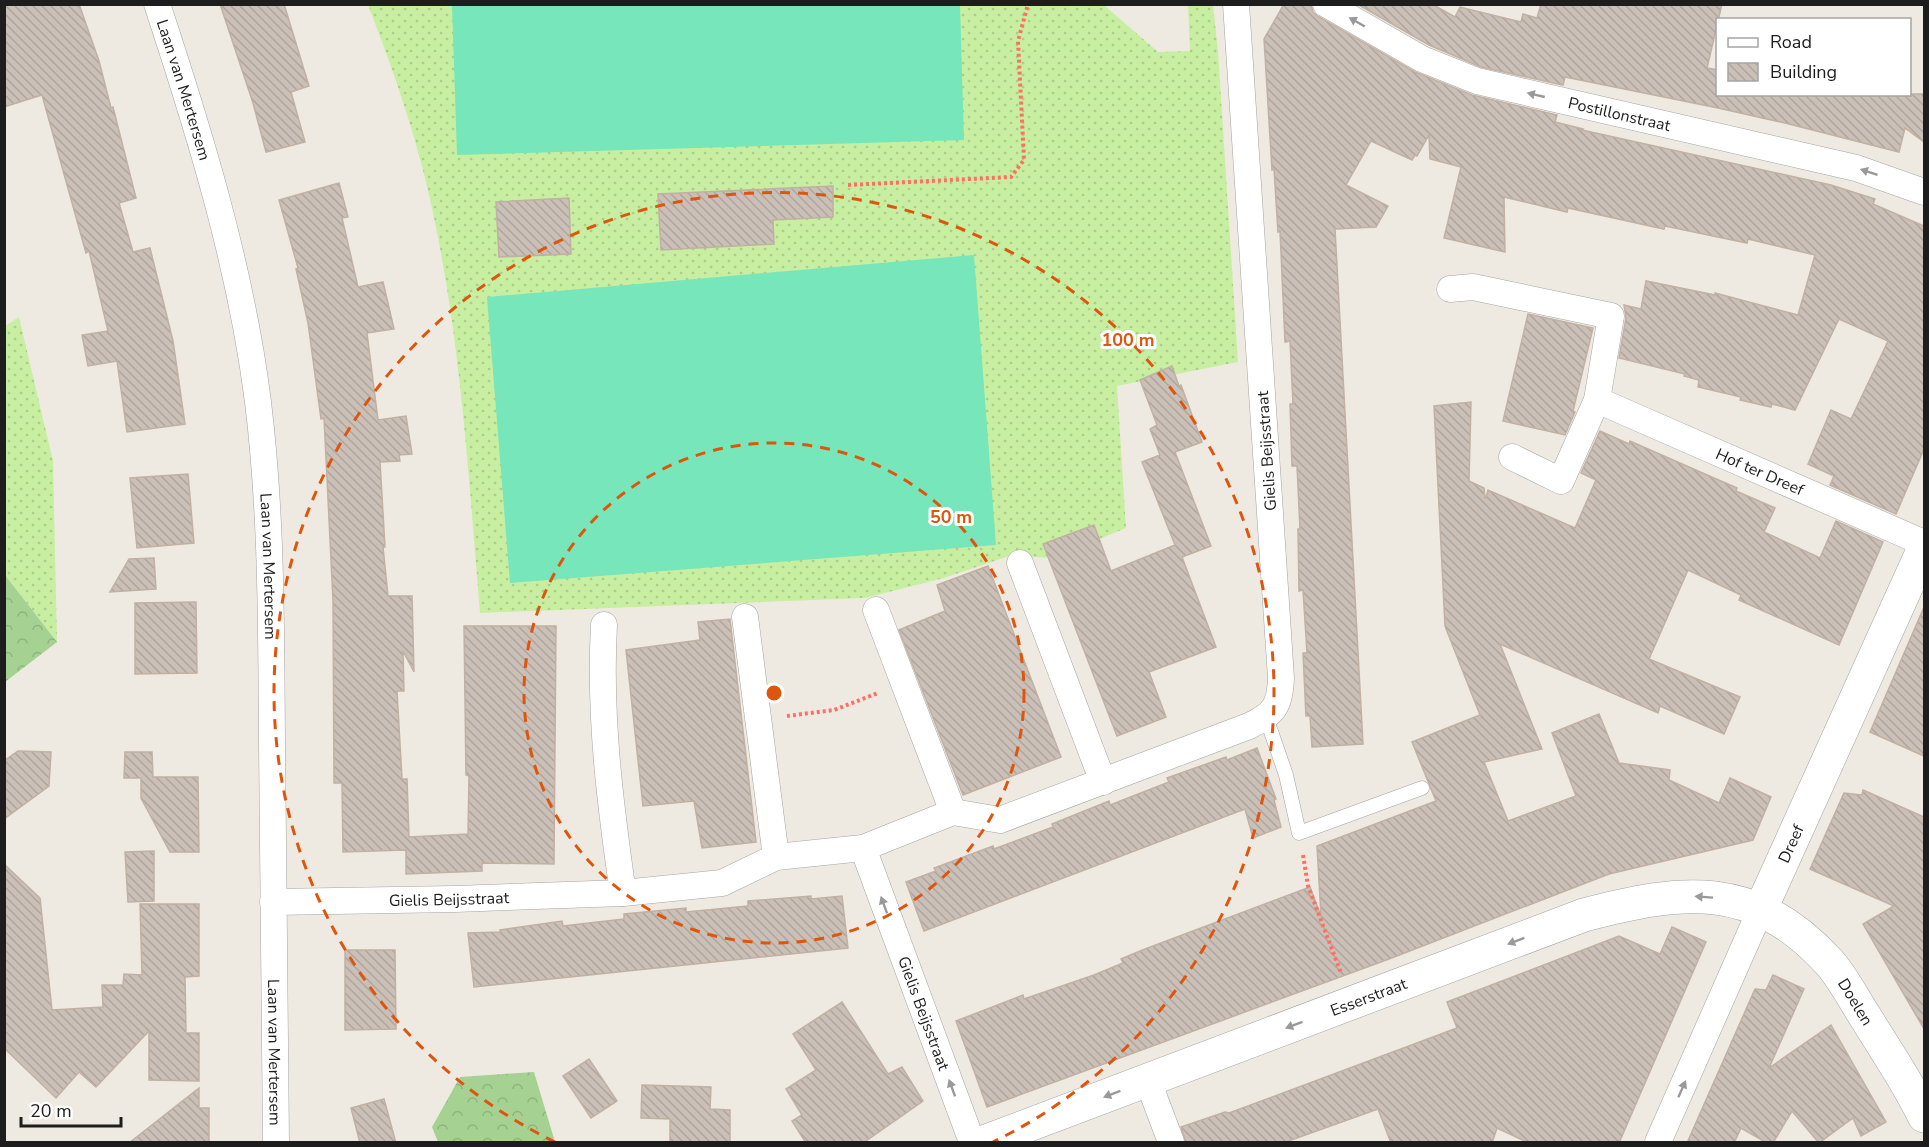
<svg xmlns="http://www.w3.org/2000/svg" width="1929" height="1147" viewBox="0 0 1929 1147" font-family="'Nunito Sans',sans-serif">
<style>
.grass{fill:url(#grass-dots)}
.forest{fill:url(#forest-crowns)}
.pitch{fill:#77e6ba}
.building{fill:url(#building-back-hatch);stroke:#c2b0a2;stroke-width:1.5}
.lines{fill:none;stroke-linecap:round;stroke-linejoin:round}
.service-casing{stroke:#a4a4a4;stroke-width:15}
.minor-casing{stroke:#a4a4a4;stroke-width:27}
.tertiary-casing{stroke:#a4a4a4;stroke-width:34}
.path{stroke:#ff7062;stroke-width:4;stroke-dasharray:3 3;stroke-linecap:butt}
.service{stroke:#fff;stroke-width:14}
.minor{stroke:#fff;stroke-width:26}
.tertiary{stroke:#fff;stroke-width:33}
.oneway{fill:#999}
.ring{fill:none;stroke:#de560d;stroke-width:3;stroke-dasharray:10 8}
.labels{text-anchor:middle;stroke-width:6;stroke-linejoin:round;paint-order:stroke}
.street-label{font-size:16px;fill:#1d1d1d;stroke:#fff}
.centre{fill:#de560d;stroke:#fff;stroke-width:3}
.ring-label{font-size:18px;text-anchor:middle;font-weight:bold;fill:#de560d;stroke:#fff;stroke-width:6;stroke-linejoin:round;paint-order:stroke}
</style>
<defs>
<pattern id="grass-dots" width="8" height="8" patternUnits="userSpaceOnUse" patternTransform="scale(1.5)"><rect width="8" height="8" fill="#c8efa1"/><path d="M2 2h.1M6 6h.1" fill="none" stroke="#abcc8a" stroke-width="1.8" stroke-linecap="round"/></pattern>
<pattern id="forest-crowns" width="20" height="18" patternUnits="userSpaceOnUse" patternTransform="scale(1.5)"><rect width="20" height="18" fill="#a5d292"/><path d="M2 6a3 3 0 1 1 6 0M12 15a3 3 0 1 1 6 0" fill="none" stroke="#8eb47d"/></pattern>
<pattern id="building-back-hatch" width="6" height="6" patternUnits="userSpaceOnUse" patternTransform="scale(1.5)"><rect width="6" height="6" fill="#cbc0b7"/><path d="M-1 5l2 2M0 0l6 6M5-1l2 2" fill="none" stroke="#aea59d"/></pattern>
</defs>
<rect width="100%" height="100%" fill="#efeae1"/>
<g class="grass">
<path d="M368,5h736l54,47 32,-1 -2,-46h25l5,46 20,311 -121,24 9,142 -73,30 -44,-2 -65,22 -79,20 -385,15c-12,-143 -20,-287 -53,-427 -15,-62 -36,-122 -59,-181z"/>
<polygon points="19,317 53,461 57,642 5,575 5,326"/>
</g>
<g class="forest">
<polygon points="5,575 57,642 5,682"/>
<polygon points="534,1072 555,1142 438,1142 432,1127 460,1077"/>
</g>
<g class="pitch">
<polygon points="452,5 960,5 964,140 457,155"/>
<polygon points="974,255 996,545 510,583 487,297"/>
</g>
<g class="building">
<polygon points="4,4 79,4 99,61 111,108 113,107 136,198 119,203 133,252 150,248 173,341 185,424 127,432 117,361 88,366 82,335 108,331 89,251 86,253 42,95 4,107"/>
<polygon points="220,4 284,4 309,86 291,92 305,142 266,152 253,103"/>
<polygon points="1284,4 1311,4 1313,12 1319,17 1415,72 1472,95 1557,115 1555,122 1583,129 1582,130 1831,185 1875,199 1873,204 1924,226 1924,449 1896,514 1830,485 1834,476 1808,464 1831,410 1851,419 1888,341 1839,319 1795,410 1772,404 1771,407 1740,400 1741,397 1698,387 1699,380 1684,376 1685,374 1619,358 1626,318 1624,305 1641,309 1646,281 1715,295 1715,293 1798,315 1815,255 1748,239 1747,243 1665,226 1664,229 1568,208 1567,212 1504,197 1505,252 1444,238 1461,167 1430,159 1429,135 1417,156 1415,155 1412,160 1371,141 1346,185 1388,206 1376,227 1335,229 1363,744 1312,747 1310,716 1306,716 1303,653 1307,653 1303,590 1299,591 1298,529 1300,529 1297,466 1292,466 1290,404 1293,404 1290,341 1285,342 1280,231 1278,232 1274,169 1272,170 1264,39"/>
<polygon points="1357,4 1432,4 1455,17 1460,7 1521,22 1523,14 1537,18 1541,4 1722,4 1707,68 1718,70 1718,94 1924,94 1924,142 1905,128 1899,152 1785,123 1718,108 1565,77 1563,85 1481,67 1429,45"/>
<polygon points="339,183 348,217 342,218 358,287 383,282 394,329 367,333 378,420 406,416 412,454 399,455 400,461 380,462 385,547 383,547 388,596 412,596 414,672 403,651 404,691 397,691 402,779 407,779 409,837 468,834 469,776 466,775 464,626 556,626 554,864 482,863 482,871 406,874 406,850 343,852 342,783 334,783 333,600 324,418 321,419 308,323 296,269 298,268 279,200"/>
<polygon points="833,186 833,217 773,220 774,244 661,250 658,194"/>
<polygon points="569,198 571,254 499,257 496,202"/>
<polygon points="1528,314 1593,328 1573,411 1575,412 1565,435 1503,421"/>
<polygon points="1172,366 1179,386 1181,385 1202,442 1175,452 1211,546 1182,557 1216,647 1149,672 1166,717 1117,736 1043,544 1094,525 1111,571 1175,545 1142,462 1160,455 1150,429 1157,425 1140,380"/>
<polygon points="1471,402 1469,481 1484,488 1485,498 1486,498 1488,490 1575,528 1596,480 1581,473 1600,431 1629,444 1630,441 1714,478 1737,488 1736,491 1775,508 1764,532 1820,558 1836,521 1883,542 1839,645 1739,600 1741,595 1688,570 1649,659 1740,697 1724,734 1660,706 1658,713 1500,644 1542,749 1484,762 1508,821 1576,796 1552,733 1599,714 1619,763 1670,770 1669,780 1719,803 1730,778 1771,797 1753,840 1609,874 1389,959 987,1107 956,1021 1023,995 1024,999 1094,975 1123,963 1121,959 1145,949 1310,887 1321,916 1317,846 1436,801 1412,742 1480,715 1445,626 1434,406"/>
<polygon points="188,474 194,543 137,548 130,478"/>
<polygon points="154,558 156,589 110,592 129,559"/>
<polygon points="988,566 1061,757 963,795 899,630 945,611 937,585"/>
<polygon points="196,602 197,673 135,674 135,603"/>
<polygon points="1924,607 1924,756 1870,732"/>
<polygon points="730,619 756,842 702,848 694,801 643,806 626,650 700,640 698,622"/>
<polygon points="1257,748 1276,799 1274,800 1281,827 1253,838 1245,809 924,931 906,882 936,871 934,868 993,846 994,849 1053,827 1052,824 1109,801 1110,805 1169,782 1167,778 1226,757 1227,760"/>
<polygon points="18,751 51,752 49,786 4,819 4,761"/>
<polygon points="125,752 152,752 153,777 198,777 199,852 170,852 141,798 141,778 124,778"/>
<polygon points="1863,790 1924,817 1924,1029 1863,924 1894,906 1810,869 1844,793 1862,795"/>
<polygon points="154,851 154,901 128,902 125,852"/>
<polygon points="4,864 40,898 52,1010 103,1007 102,985 123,985 124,974 142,975 140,904 199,904 199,976 185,977 186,1033 199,1033 199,1081 149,1080 149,1031 96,1087 79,1072 56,1098 4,1048"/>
<polygon points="811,896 811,899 842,896 848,948 474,987 468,933 500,932 500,930 562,921 563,926 624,919 624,914 686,908 686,912 748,906 748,901"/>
<polygon points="1672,927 1706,942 1619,1143 1529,1143 1497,1128 1492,1143 1391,1143 1378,1109 1283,1143 1186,1143 1181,1127 1225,1112 1229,1113 1457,1028 1447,1002 1619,936 1660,954"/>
<polygon points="345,950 395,950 396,1029 345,1030"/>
<polygon points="1773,975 1804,989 1769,1068 1831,1025 1886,1122 1861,1136 1853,1118 1819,1143 1792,1111 1773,1143 1767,1143 1741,1128 1734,1143 1687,1143 1755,989 1766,990"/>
<polygon points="842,1002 888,1074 902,1067 923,1101 863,1143 806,1143 792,1121 802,1115 786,1089 816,1070 793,1034"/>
<polygon points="589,1059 617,1101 591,1118 563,1076"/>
<polygon points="642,1085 711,1087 710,1109 730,1110 730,1143 670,1143 670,1119 641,1118"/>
<polygon points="199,1088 199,1108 209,1108 209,1143 129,1143"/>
<polygon points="384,1099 396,1143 360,1143 351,1108"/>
</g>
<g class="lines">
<g class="service-casing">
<polyline id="service" points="1266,717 1286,775 1299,833 1422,788"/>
</g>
<g class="minor-casing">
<g id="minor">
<path id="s1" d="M157,4c43,130 84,263 101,398 14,114 13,227 14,341 1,133 2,266 4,399"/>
<path id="s2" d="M1326,4l96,55 55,22 379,87 68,24"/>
<polyline points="1450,289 1473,287 1611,316 1597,400 1561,481 1512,457"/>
<path id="s3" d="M1597,400l327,143"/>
<polyline points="1020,563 1103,782"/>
<polyline points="876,610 953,812"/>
<polyline points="745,617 776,857"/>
<path d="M604,625c-5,90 6,178 19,268"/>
<path id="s4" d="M863,848l109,294"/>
<path id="s5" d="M273,902l182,-3 168,-6 99,-10 54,-26 87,-9 90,-36 47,8 249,-94c25,-12 31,-20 32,-48l-45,-674"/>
<polyline points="1148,1081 1171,1142"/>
<polyline points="1658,1142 1760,911"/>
</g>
</g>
<g class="tertiary-casing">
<g id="tertiary">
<path id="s6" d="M1760,911l164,-363"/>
<path id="s7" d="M984,1142l600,-227c98,-26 169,-35 244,46 15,16 26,39 38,57 20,33 42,64 58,98"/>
</g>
</g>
<g class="path">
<polyline points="848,185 1011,177 1024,160 1018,41 1028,4"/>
<polyline points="787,716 834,710 878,693"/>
<polyline points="1303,855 1308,886 1341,973"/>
</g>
<use href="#service" class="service"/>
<use href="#minor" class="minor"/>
<use href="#tertiary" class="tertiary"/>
</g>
<defs><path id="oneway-solid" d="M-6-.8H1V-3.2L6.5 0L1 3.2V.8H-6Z" transform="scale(1.5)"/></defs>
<g class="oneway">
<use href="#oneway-solid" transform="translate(1357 22) rotate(-150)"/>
<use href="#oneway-solid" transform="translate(1536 95) rotate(-167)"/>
<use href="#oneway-solid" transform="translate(1869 172) rotate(-162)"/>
<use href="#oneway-solid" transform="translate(1704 897) rotate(-176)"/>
<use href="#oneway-solid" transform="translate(884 905) rotate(-110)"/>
<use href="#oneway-solid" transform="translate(1516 941) rotate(159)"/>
<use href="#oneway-solid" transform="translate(1294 1025) rotate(159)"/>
<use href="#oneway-solid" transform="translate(952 1088) rotate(-110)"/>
<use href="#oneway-solid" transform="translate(1682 1089) rotate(-66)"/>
<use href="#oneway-solid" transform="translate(1112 1094) rotate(159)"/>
</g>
<g class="ring">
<circle cx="774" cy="693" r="250"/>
<path d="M555 1142A500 500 0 1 1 993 1142"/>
</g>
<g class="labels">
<g class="street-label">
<text dy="6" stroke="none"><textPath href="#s1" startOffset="90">Laan van Mertersem</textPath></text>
<text dy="6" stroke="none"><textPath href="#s2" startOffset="316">Postillonstraat</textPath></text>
<text transform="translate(1266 451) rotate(-94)" y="6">Gielis Beijsstraat</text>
<text dy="6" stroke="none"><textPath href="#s3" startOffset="178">Hof ter Dreef</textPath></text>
<text dy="6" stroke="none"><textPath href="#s1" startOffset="576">Laan van Mertersem</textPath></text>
<text dy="6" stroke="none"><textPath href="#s6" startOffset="74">Dreef</textPath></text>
<text dy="6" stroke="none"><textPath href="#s5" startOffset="176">Gielis Beijsstraat</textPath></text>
<text dy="6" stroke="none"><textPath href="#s7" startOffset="411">Esserstraat</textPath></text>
<text dy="6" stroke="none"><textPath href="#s7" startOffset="956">Doelen</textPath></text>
<text dy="6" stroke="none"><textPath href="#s4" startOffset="176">Gielis Beijsstraat</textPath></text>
<text dy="6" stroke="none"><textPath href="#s1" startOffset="1062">Laan van Mertersem</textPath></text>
</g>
</g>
<circle cx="774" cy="693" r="9" class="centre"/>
<g class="ring-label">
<text x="1128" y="346">100 m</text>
<text x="951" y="523">50 m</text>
</g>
<rect width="1929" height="1147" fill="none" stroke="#1d1d1d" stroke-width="12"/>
<rect x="1716" y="18" width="195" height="78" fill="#ffffff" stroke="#a5a5a5" stroke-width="1.5"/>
<rect x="1728" y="38" width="30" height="9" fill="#ffffff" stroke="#a5a5a5" stroke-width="1.5"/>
<text x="1770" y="48" font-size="18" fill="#1d1d1d">Road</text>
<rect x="1728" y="63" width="30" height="18" fill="url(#building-back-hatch)" stroke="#a5a5a5" stroke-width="1.5"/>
<text x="1770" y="78" font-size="18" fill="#1d1d1d">Building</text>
<path d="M21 1117v9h100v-9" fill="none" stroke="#1d1d1d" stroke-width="3"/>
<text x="30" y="1117" font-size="18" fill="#1d1d1d" stroke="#ffffff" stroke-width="4.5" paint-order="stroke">20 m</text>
</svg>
